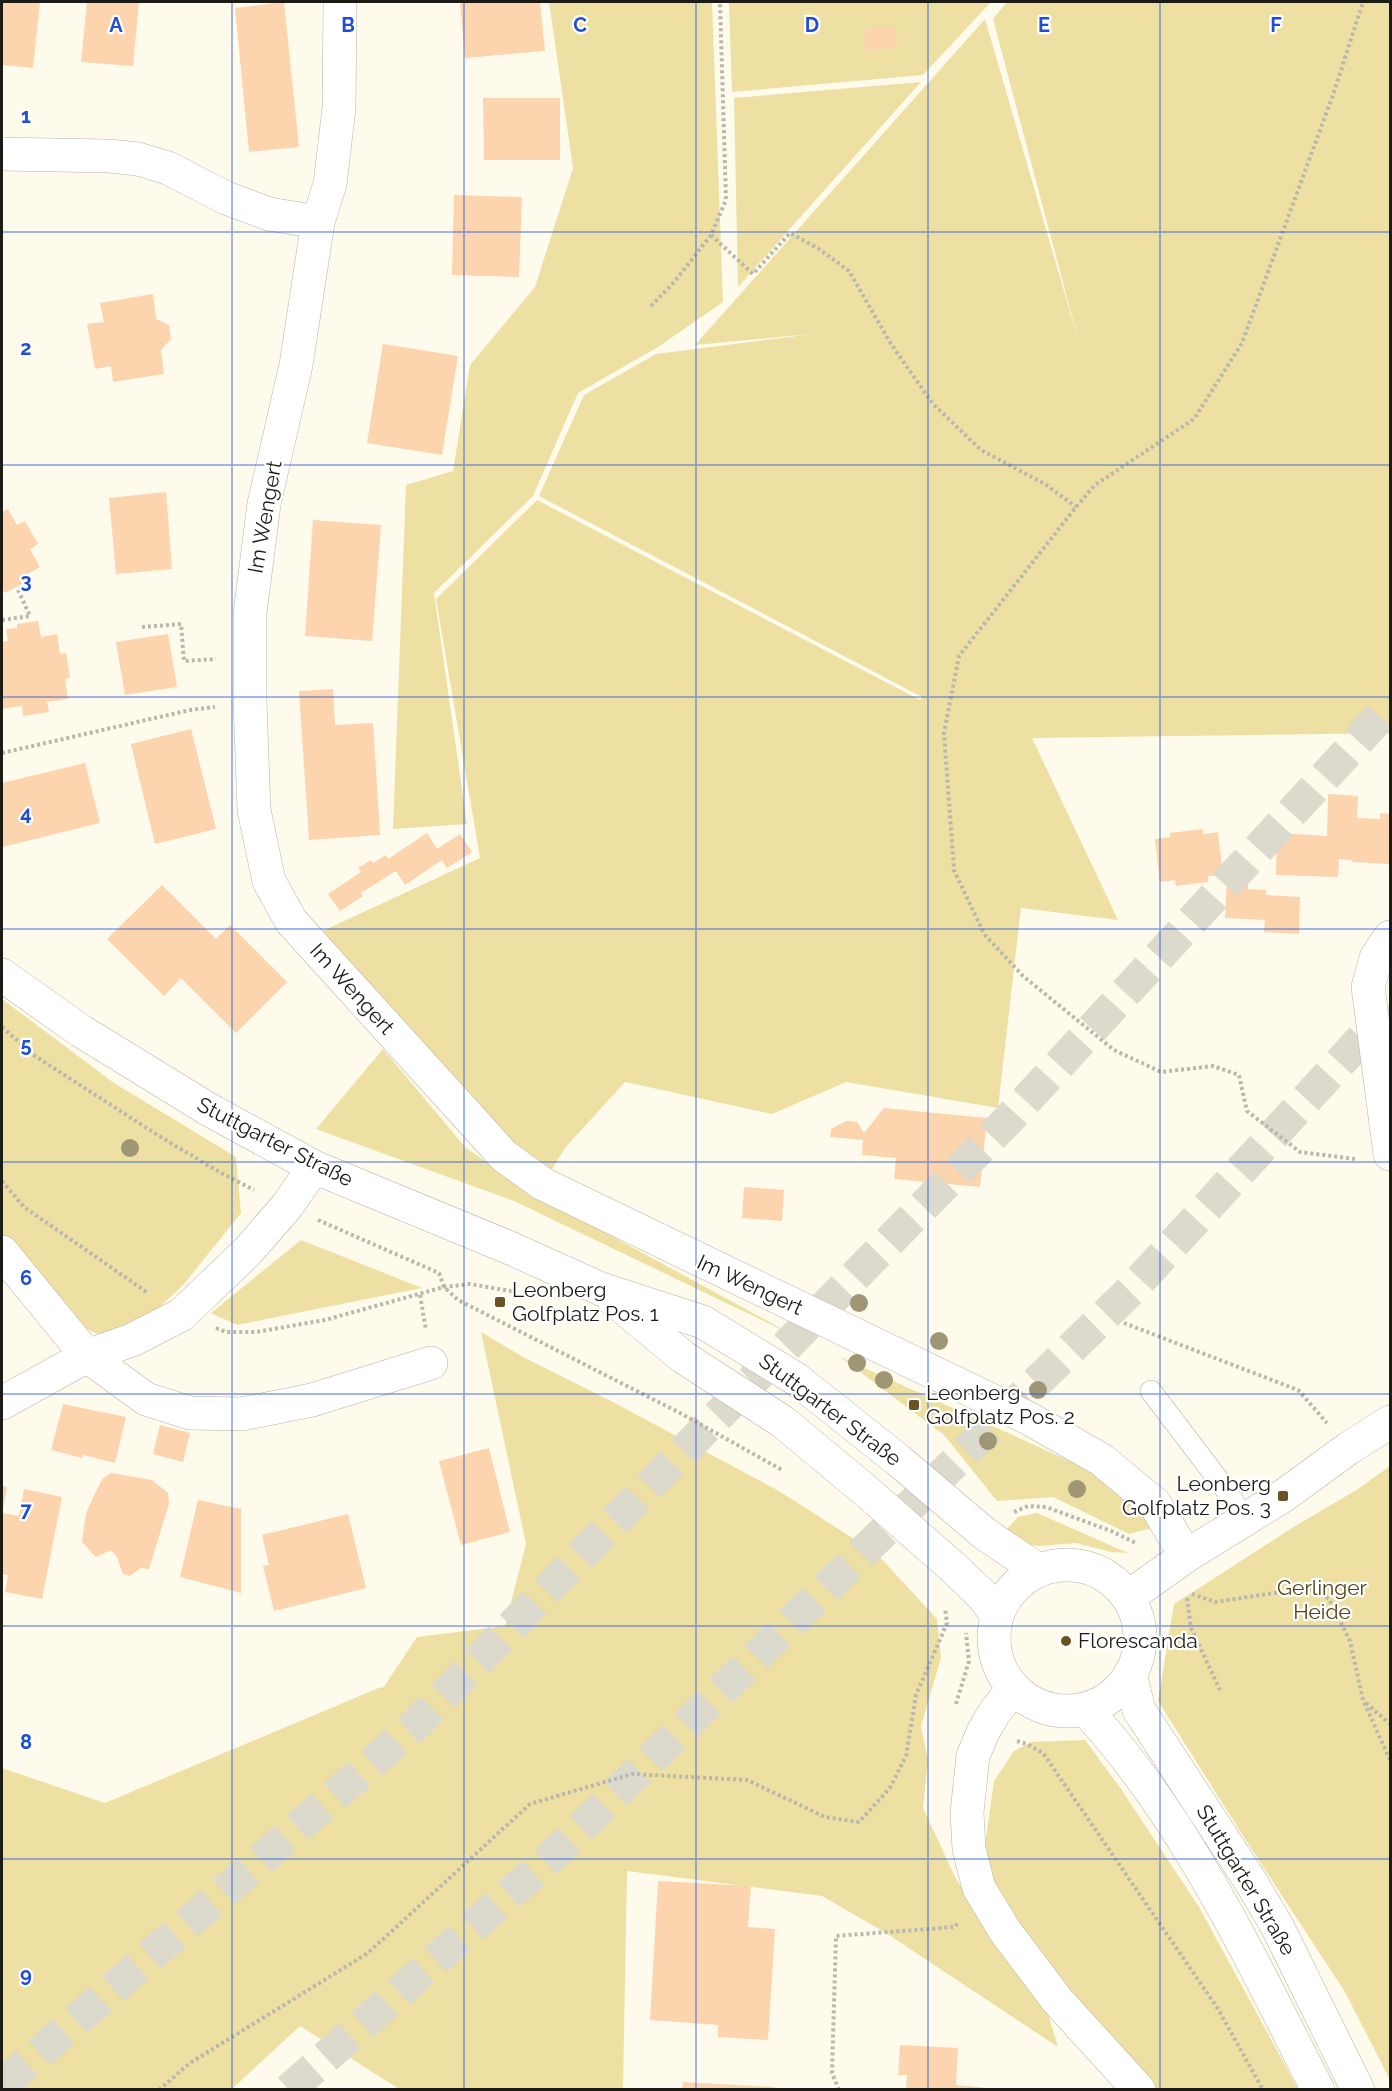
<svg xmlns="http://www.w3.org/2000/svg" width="1392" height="2091" viewBox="0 0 1392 2091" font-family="Raleway,sans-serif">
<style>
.green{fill:#eee0a2}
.building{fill:#fcd4ad}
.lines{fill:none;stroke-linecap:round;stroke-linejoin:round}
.highway-tunnel{stroke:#dcd9cd;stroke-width:33;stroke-dasharray:33 16;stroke-linecap:butt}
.lane-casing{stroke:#b6b3a5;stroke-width:22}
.street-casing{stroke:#b6b3a5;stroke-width:34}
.secondary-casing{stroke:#b6b3a5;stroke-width:34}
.path{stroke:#bab7ac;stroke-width:4;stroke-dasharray:3 3;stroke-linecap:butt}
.lane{stroke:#fff;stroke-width:21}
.street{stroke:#fff;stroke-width:33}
.secondary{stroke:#fff;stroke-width:33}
.tree{fill:#9e9675}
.grid{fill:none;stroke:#1d4ed8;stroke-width:1.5;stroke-opacity:0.55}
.poi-dot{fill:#6a5222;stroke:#fff;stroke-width:2}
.labels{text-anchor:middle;stroke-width:4.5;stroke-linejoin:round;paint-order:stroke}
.street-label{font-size:21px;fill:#1d1b16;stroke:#fff}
.poi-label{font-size:21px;fill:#1d1b16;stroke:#fff;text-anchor:start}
.park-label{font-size:21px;fill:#4f4412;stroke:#fff}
.grid-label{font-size:20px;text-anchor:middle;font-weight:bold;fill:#1d4ed8;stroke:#fff;stroke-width:4.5;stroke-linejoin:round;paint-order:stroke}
</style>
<rect width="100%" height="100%" fill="#fefbed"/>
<g class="green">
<polygon points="549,2 712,2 723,302 658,347 578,393 533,496 434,593 467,824 393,829 406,485 453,471 470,365 535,287 573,168"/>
<polygon points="729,2 991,2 923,75 732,92"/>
<polygon points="1007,2 1390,2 1390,733 1032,738 1118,920 1021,908 998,1108 846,1082 772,1114 625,1082 565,1148 543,1184 314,935 480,858 436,599 537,500 920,700 922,697 539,496 584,395 656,354 813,334 695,345 985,19 1079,343 993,19"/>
<polygon points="921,82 738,287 734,98"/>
<polygon points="2,999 114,1083 236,1157 241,1213 184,1284 140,1326 97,1334 68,1320 2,1240"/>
<polygon points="383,1049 465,1147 525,1189 797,1337 514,1201 316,1129"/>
<polygon points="301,1240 422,1288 237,1325 211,1313"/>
<polygon points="481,1332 523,1357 611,1401 779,1491 876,1553 937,1619 941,1658 921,1726 928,1760 923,1808 956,1879 1046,2007 1058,2047 886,1933 822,1896 627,1871 623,2089 399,2089 300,2026 232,2089 2,2089 2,1768 105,1803 381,1687 383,1688 417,1637 505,1626 526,1544"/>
<polygon points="840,1357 1083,1467 1134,1503 1152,1528 1129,1534 1053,1497 997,1501 944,1435"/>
<polygon points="1390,1466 1390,2080 1345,1992 1247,1842 1158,1701 1174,1604 1292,1528 1358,1489"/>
<polygon points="1037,1513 1128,1553 1111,1552 1076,1543 1039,1546 1019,1544 1001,1535 1018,1517"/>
<polygon points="1085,1740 1121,1789 1199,1907 1298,2089 1139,2089 979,1888 994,1781 1014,1751 1031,1742"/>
</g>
<g class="building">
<polygon points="2,2 40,2 33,68 2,65"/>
<polygon points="87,2 139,2 133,66 81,62"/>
<polygon points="284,2 299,147 249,152 235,8"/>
<polygon points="460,2 540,2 545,51 465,58"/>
<polygon points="895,27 897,48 866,51 864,29"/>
<polygon points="483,98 560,98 560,160 484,160"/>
<polygon points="454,195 522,197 519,277 452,275"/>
<polygon points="153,294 156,319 169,325 171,339 161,350 164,374 113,382 111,366 95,369 87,324 104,322 100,303"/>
<polygon points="383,344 458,356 442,455 367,443"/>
<polygon points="166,492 172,569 116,574 109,498"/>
<polygon points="8,509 17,525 25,521 38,544 30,549 40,567 19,579 22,584 5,593 2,588 2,512"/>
<polygon points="313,520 381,525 372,641 305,636"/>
<polygon points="38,621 41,637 57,634 60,654 66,653 70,678 65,679 68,699 47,702 49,712 23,716 22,706 2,709 2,642 8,641 6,629 17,628 17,624"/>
<polygon points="168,634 177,687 125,695 116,642"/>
<polygon points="333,689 335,725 373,723 380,835 309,840 299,691"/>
<polygon points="191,729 216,829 155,844 131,744"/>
<polygon points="85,763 100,823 2,847 2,783"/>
<polygon points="1328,794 1358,796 1357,818 1380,819 1380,813 1390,814 1390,864 1352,862 1352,860 1339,859 1338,877 1276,875 1277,833 1327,836"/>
<polygon points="1203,829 1203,834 1218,832 1223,875 1208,876 1208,882 1176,886 1175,880 1160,882 1155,839 1170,837 1170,833"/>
<polygon points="427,833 437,849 460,834 472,852 447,868 442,860 405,885 396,871 361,893 363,896 340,911 328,894 361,872 358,868 371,860 373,863 386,855 388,859"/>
<polygon points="1227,879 1248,880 1248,889 1266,890 1266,895 1300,897 1299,934 1264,932 1265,920 1225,918"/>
<polygon points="162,885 216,939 230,925 287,982 236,1033 181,978 164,996 107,939"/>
<polygon points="884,1108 987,1118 980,1187 894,1179 896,1158 862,1155 863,1140 830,1137 831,1129 846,1121 857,1122 864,1133"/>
<polygon points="744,1187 784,1190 782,1221 742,1218"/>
<polygon points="63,1404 126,1417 115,1463 83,1455 82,1458 51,1450"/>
<polygon points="160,1425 190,1433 183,1462 153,1454"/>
<polygon points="489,1448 510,1532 461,1545 439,1461"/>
<polygon points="111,1473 152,1480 168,1493 169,1504 149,1569 141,1568 130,1576 123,1574 117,1557 111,1550 96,1557 82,1542 86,1513 102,1479"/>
<polygon points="2,1486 7,1487 3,1509 2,1509"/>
<polygon points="24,1489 62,1497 42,1599 5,1592 8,1575 2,1574 2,1513 19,1516"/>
<polygon points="198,1500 241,1509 241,1593 180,1577"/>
<polygon points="348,1514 366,1588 274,1611 263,1566 269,1565 262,1535"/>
<polygon points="658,1881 751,1886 748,1927 775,1929 768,2040 718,2037 718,2025 650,2020"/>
<polygon points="900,2045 958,2048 956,2085 988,2088 988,2090 906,2090 907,2075 898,2075"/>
<polygon points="683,2082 775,2087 775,2090 682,2090"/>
</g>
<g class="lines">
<g class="highway-tunnel">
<polyline points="2,2085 412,1728 1008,1120 1390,706"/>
<polyline points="289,2090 549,1859 1132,1289 1390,1008"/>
</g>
<g class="lane-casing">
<polyline id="lane" points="1151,1391 1226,1490 1245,1519"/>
</g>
<g class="street-casing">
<g id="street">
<polyline points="340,2 339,108 330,184 318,222 296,365 264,504 250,613 250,702 254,810 269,881 291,921 504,1156 543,1184 1028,1418 1102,1460 1155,1504 1186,1556"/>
<polyline points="2,154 109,156 138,159 168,168 226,198 269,214 318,222"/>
<polyline points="1390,937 1376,958 1368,987 1390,1154"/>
<polyline points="2,1252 87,1356 146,1399 190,1413 242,1414 312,1400 431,1363"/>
<polyline points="2,1403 87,1356 132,1340 181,1315 248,1251 287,1206 314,1167"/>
<polyline points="1128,1597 1186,1556 1283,1496 1349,1448 1390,1422"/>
<polyline points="1013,1689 994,1713 983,1732 973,1756 967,1812 969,1849 979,1888 1005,1931 1057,2000 1139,2090"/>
</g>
</g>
<g class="secondary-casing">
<g id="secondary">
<polyline points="2,975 81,1031 208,1109 314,1167 510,1248 601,1289 703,1322 796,1379 898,1460 985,1534 1038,1570"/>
<polyline points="614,1300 683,1357 783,1422 866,1491 955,1569 983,1596 996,1614"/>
<circle cx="1067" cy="1638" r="73"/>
<polyline points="1130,1674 1139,1710 1251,1882 1278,1928 1358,2090"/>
<path d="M1085,1709c101,109 166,250 233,381"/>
</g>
</g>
<g class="path">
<polyline points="711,235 753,274 790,233 819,249 849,271 891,344 933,404 981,450 1045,484 1076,507"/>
<polyline points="651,306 675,281 711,235 726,200 720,2"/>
<polyline points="2,620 30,616 18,590"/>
<polyline points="142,627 181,624 184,661 216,659"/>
<polyline points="2,753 190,710 215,707"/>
<polyline points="2,1027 35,1056 159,1136 221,1173 254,1190"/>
<polyline points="1355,1159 1300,1152 1247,1111 1239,1075 1213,1066 1161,1072 1114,1050 1023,976 984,934 954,870 944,733 959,656 1076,507 1095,485 1194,419 1242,343 1334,92 1363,2"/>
<polyline points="2,1181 24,1207 148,1293"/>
<polyline points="318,1220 439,1273 444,1287 458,1300 682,1414 782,1470"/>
<polyline points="420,1295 426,1330"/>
<polyline points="1124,1323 1298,1390 1327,1423"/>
<polyline points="216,1328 226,1332 256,1332 325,1320 444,1287 470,1284 516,1292"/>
<polyline points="1014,1512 1028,1506 1046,1507 1111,1531 1136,1543"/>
<polyline points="1192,1594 1215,1602 1301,1589 1316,1591 1329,1599 1350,1641 1363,1700 1390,1760"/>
<polyline points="1187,1598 1191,1628 1220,1690"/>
<polyline points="1366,1703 1390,1724"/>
<polyline points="956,1704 969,1661 966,1633"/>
<polyline points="1017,1741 1027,1744 1043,1753 1218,2009 1263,2090"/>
<polyline points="159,2090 190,2063 368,1953 530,1804 632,1774 747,1780 825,1817 859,1822 890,1788 906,1756 916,1695 947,1623 945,1608"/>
<polyline points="839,2090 832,2073 836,1936 955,1927 958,1922"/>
</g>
<use href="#lane" class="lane"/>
<use href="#street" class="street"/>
<use href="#secondary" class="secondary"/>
</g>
<g class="tree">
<circle cx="130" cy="1148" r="9"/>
<circle cx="859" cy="1303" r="9"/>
<circle cx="939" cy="1341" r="9"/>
<circle cx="857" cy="1363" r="9"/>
<circle cx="884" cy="1380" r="9"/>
<circle cx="1038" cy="1390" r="9"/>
<circle cx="988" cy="1441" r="9"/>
<circle cx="1077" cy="1489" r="9"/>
</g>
<path class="grid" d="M232,2v2088M464,2v2088M696,2v2088M928,2v2088M1160,2v2088M2,232h1388M2,465h1388M2,697h1388M2,929h1388M2,1162h1388M2,1394h1388M2,1626h1388M2,1859h1388"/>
<g class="poi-dot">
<rect x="494" y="1296" width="12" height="12" rx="3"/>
<rect x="908" y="1399" width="12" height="12" rx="3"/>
<rect x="1277" y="1490" width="12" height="12" rx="3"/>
<circle cx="1066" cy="1641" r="6"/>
</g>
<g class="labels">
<g class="street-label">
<text transform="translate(265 517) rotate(-80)" y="7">Im Wengert</text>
<text transform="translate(352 989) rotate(48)" y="7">Im Wengert</text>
<text transform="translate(275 1142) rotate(27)" y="7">Stuttgarter Straße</text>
<text transform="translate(750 1285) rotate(25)" y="7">Im Wengert</text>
<text transform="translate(830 1410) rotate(37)" y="7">Stuttgarter Straße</text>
<text transform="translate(1246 1880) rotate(59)" y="7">Stuttgarter Straße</text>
</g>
<g class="poi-label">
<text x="512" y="1297">Leonberg<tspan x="512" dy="24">Golfplatz Pos. 1</tspan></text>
<text x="926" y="1400">Leonberg<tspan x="926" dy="24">Golfplatz Pos. 2</tspan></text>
<text x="1271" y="1491" text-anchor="end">Leonberg<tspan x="1271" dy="24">Golfplatz Pos. 3</tspan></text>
<text x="1078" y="1648">Florescanda</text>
</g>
<g class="park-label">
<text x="1322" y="1595">Gerlinger<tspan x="1322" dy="24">Heide</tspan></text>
</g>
</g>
<g class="grid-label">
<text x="116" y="32">A</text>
<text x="348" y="32">B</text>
<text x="580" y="32">C</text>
<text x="812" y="32">D</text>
<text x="1044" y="32">E</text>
<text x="1276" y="32">F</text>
<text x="26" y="123">1</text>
<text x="26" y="355">2</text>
<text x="26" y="588">3</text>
<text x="26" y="820">4</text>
<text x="26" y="1052">5</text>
<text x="26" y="1285">6</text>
<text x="26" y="1517">7</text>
<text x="26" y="1749">8</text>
<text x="26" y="1982">9</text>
</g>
<rect width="1392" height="2091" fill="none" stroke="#1d1b16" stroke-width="6"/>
</svg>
